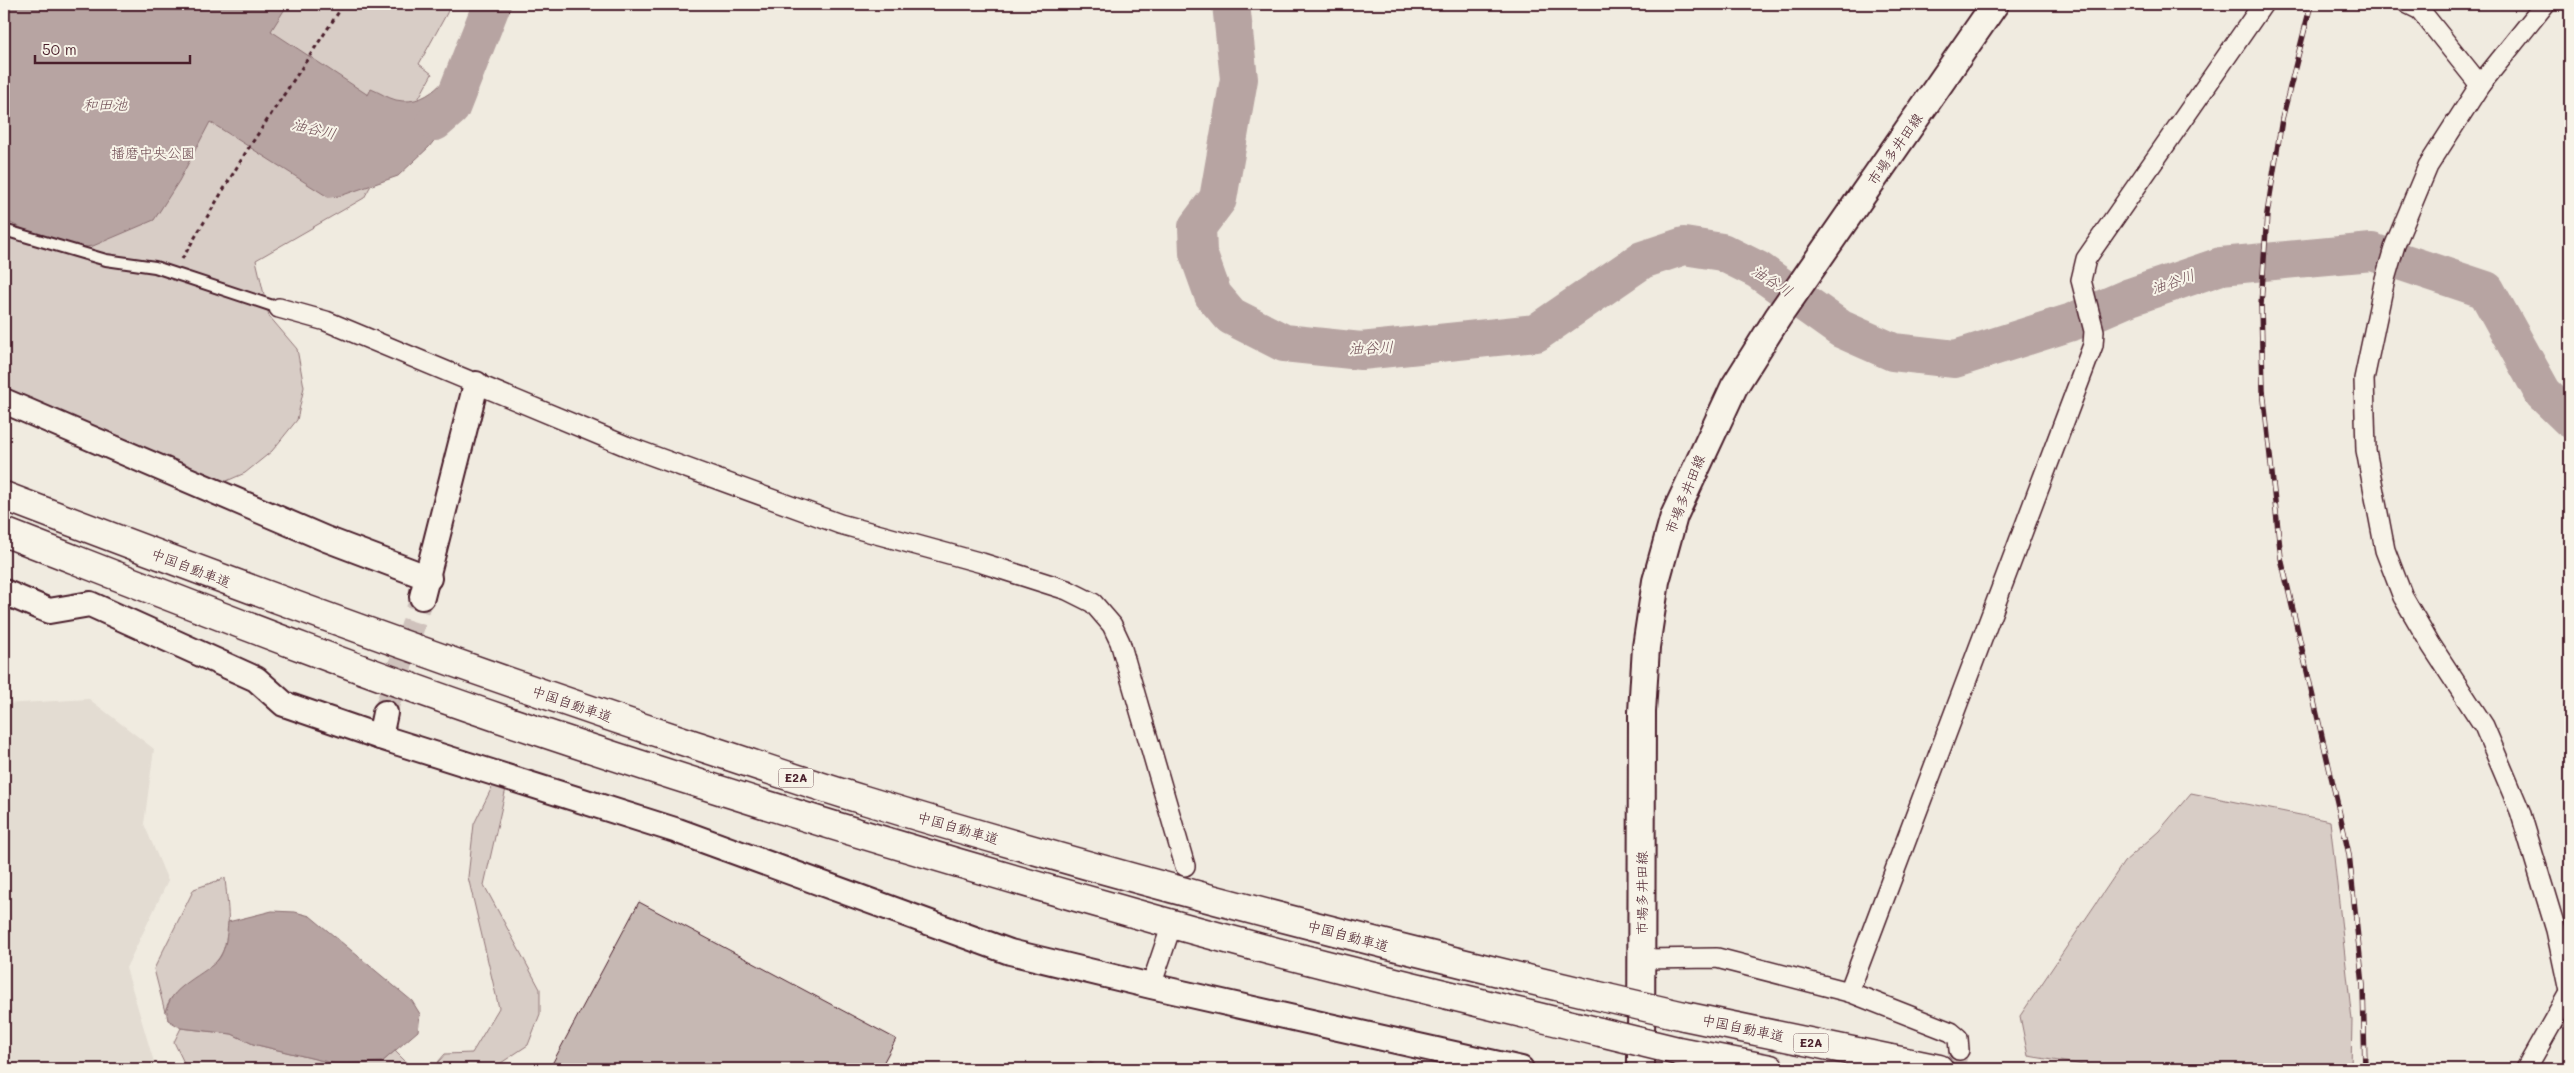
<svg xmlns="http://www.w3.org/2000/svg" width="2574" height="1073" viewBox="0 0 2574 1073" font-family="Mali,'Klee One',sans-serif">
<style>
.built{fill:#e3dcd2}
.green{fill:#d8cdc6;stroke:#917678}
.water{fill:#b7a4a2;stroke:#8b6f72}
.lines{fill:none;stroke-linecap:round;stroke-linejoin:round}
.river{stroke:#b7a4a2;stroke-width:38}
.building{fill:#c6b8b3;stroke:#4a1f2b}
.minor-tunnel{stroke:#cfc2bc;stroke-width:19;stroke-dasharray:19 9;stroke-linecap:butt}
.tertiary-tunnel{stroke:#cfc2bc;stroke-width:24;stroke-dasharray:24 12;stroke-linecap:butt}
.service-casing{stroke:#4a1f2b;stroke-width:14}
.minor-casing{stroke:#4a1f2b;stroke-width:22}
.tertiary-casing{stroke:#4a1f2b;stroke-width:28}
.secondary-casing{stroke:#4a1f2b;stroke-width:30}
.motorway-casing{stroke:#4a1f2b;stroke-width:31}
.path{stroke:#4a1f2b;stroke-width:3;stroke-dasharray:4 4;stroke-linecap:butt}
.service{stroke:#f7f3e8;stroke-width:10}
.minor{stroke:#f7f3e8;stroke-width:19}
.tertiary{stroke:#f7f3e8;stroke-width:24}
.secondary{stroke:#f7f3e8;stroke-width:26}
.motorway{stroke:#f7f3e8;stroke-width:28}
.rail-casing{stroke:#4a1f2b;stroke-width:5.5}
.rail{stroke:#f7f3e8;stroke-width:4;stroke-dasharray:11;stroke-linecap:butt}
.motorway-bridge-casing{stroke:#4a1f2b;stroke-width:31;stroke-linecap:butt}
.motorway-bridge{stroke:#f7f3e8;stroke-width:28}
.labels{text-anchor:middle;stroke-width:4;stroke-linejoin:round;paint-order:stroke}
.shield{fill:#f7f3e8;stroke:#7e5f64;stroke-width:1}
.shield-label{font-size:12px;font-weight:bold;fill:#4a1f2b}
.street-label{font-size:14px;fill:#4a1f2b;stroke:#f7f3e8}
.park-label{font-size:14px;fill:#6e4a52;stroke:#f7f3e8}
.water-label{font-size:15px;font-style:italic;fill:#704e55;stroke:#f7f3e8}
</style>
<rect width="100%" height="100%" fill="#f0ebe0"/>
<filter id="ink" filterUnits="userSpaceOnUse"><feTurbulence type="fractalNoise" baseFrequency=".02" numOctaves="2"/><feDisplacementMap in="SourceGraphic" scale="10" xChannelSelector="R" yChannelSelector="G"/><feConvolveMatrix kernelMatrix="1 2 1 2 8 2 1 2 1" color-interpolation-filters="sRGB"/></filter>
<g filter="url(#ink)">
<polygon class="built" points="89,699 154,749 144,824 168,881 126,968 156,1069 4,1069 4,704"/>
<g class="green">
<polygon points="4,4 450,4 447,13 419,64 432,74 364,198 256,260 269,316 297,349 304,387 297,420 272,451 245,473 222,483 4,388"/>
<polygon points="495,781 507,784 484,885 540,989 540,1014 528,1045 492,1069 432,1069 445,1054 472,1053 499,1008 468,877 474,824"/>
<polygon points="2191,793 2330,821 2352,1020 2351,1069 2108,1069 2028,1056 2020,1016 2124,862 2159,831"/>
<path d="M225,878c2,25 9,58 -6,80 -14,21 -48,26 -54,54l-11,-43 40,-80z"/>
<polygon points="181,1028 232,1034 253,1044 336,1064 382,1062 395,1051 413,1069 187,1069 174,1042"/>
<polygon points="1090,1063 1109,1069 1079,1069"/>
</g>
<g class="water">
<path d="M4,4h284l-17,27 97,64 3,-6c8,3 17,9 25,11 37,8 57,-31 73,-56l-11,66 -29,37 -31,29 -58,20 -12,1 -118,-75 -31,59 -25,39 -61,26c-31,5 -62,-14 -89,-26z"/>
<path d="M272,911l23,1 15,4 102,85 8,13 -2,17 -36,31 -46,2 -83,-20 -21,-10 -51,-6 -13,-8c-9,-29 34,-43 50,-60 8,-10 9,-26 10,-38z"/>
</g>
<g class="lines">
<g class="river">
<polyline points="1231,4 1239,79 1218,199 1197,227 1198,253 1213,295 1231,316 1284,343 1361,351 1536,333 1642,260 1684,246 1722,252 1758,270 1841,329 1893,352 1955,359 2072,322 2130,297 2221,266 2372,252 2486,290 2543,393 2570,419"/>
<polyline points="435,122 451,108 492,4"/>
</g>
</g>
<polygon class="building" points="639,902 896,1039 880,1069 561,1069 552,1064"/>
<g class="lines">
<g class="minor-tunnel">
<polyline points="1169,933 1182,879"/>
<polyline points="1955,1069 1959,1050"/>
</g>
<polyline class="tertiary-tunnel" points="385,713 422,597"/>
<g class="service-casing">
<polyline id="service" points="4,230 106,260 155,267 279,308"/>
</g>
<g class="minor-casing">
<g id="minor">
<polyline points="2408,4 2420,10 2480,85"/>
<polyline points="2545,4 2480,85 2428,166 2395,245 2385,279 2364,379 2366,450 2385,550 2403,597 2431,645 2484,726 2520,811 2556,930 2570,996"/>
<polyline points="279,308 326,321 626,446 840,524 982,563 1067,590 1093,603 1112,625 1120,642 1185,866"/>
<polyline points="1642,959 1717,958 1849,992 1951,1032 1958,1038 1959,1050"/>
<polyline points="1151,986 1169,933"/>
<polyline points="1849,992 2093,345 2094,331 2081,280 2086,259 2263,4"/>
<polyline points="2526,1069 2569,993"/>
</g>
</g>
<g class="tertiary-casing">
<g id="tertiary">
<polyline points="4,401 326,539 429,578"/>
<polyline points="4,592 49,611 90,604 256,679 284,704 380,737 678,831 1010,952 1151,986 1521,1069"/>
<polyline points="422,597 476,384"/>
<polyline points="380,737 385,713"/>
</g>
</g>
<g class="secondary-casing">
<polyline id="secondary" points="1641,1069 1642,712 1646,647 1656,581 1674,516 1734,387 1778,317 1995,4"/>
</g>
<g class="motorway-casing">
<g id="motorway">
<path d="M4,496c229,88 458,172 691,249 56,18 112,38 169,55 245,75 493,139 743,198"/>
<path d="M4,532c175,68 350,138 528,197 194,65 390,125 587,180 159,46 321,84 481,123"/>
<polyline points="1684,1016 1939,1069"/>
<polyline points="1678,1051 1770,1069"/>
</g>
</g>
<polyline class="path" points="182,259 246,152 344,4"/>
<use href="#service" class="service"/>
<use href="#minor" class="minor"/>
<use href="#tertiary" class="tertiary"/>
<use href="#secondary" class="secondary"/>
<use href="#motorway" class="motorway"/>
<g class="rail-casing">
<polyline id="rail" points="2311,4 2282,119 2267,214 2261,305 2263,390 2281,558 2349,854 2363,985 2365,1069"/>
</g>
<use href="#rail" class="rail"/>
<g class="motorway-bridge-casing">
<g id="motorway-bridge">
<polyline points="1607,998 1684,1016"/>
<polyline points="1600,1032 1678,1051"/>
</g>
</g>
<use href="#motorway-bridge" class="motorway-bridge"/>
</g>
</g>
<g class="labels">
<g class="shield">
<rect x="778.5" y="768.5" width="35" height="19" rx="4"/>
<rect x="1793.5" y="1033.5" width="35" height="19" rx="4"/>
</g>
<g class="shield-label">
<text x="796" y="782">E2A</text>
<text x="1811" y="1047">E2A</text>
</g>
<g class="street-label">
<text transform="translate(1895 149) rotate(-55)" y="5">市場多井田線</text>
<text transform="translate(1685 494) rotate(-68)" y="5">市場多井田線</text>
<text transform="translate(191 568) rotate(21)" y="5">中国自動車道</text>
<text transform="translate(572 704) rotate(19)" y="5">中国自動車道</text>
<text transform="translate(958 828) rotate(16)" y="5">中国自動車道</text>
<text transform="translate(1642 893) rotate(-90)" y="5">市場多井田線</text>
<text transform="translate(1348 936) rotate(15)" y="5">中国自動車道</text>
<text transform="translate(1743 1028) rotate(12)" y="5">中国自動車道</text>
</g>
<g class="park-label">
<text x="153" y="158">播磨中央公園</text>
</g>
<g class="water-label">
<text x="105" y="110">和田池</text>
<text transform="translate(314 129) rotate(14)" y="5">油谷川</text>
<text transform="translate(1772 281) rotate(33)" y="5">油谷川</text>
<text transform="translate(2173 282) rotate(-19)" y="5">油谷川</text>
<text transform="translate(1371 348) rotate(-2)" y="5">油谷川</text>
</g>
</g>
<rect width="2574" height="1073" fill="none" stroke="#f7f3e8" stroke-width="20"/>
<rect x="10" y="10" width="2554" height="1053" fill="none" stroke="#4a1f2b" stroke-width="2" filter="url(#ink)"/>
<path d="M35 55v8h155v-8" fill="none" stroke="#4a1f2b" stroke-width="2.5"/>
<text x="42" y="55" font-size="15" fill="#4a1f2b" stroke="#f7f3e8" stroke-width="4" paint-order="stroke">50 m</text>
</svg>
